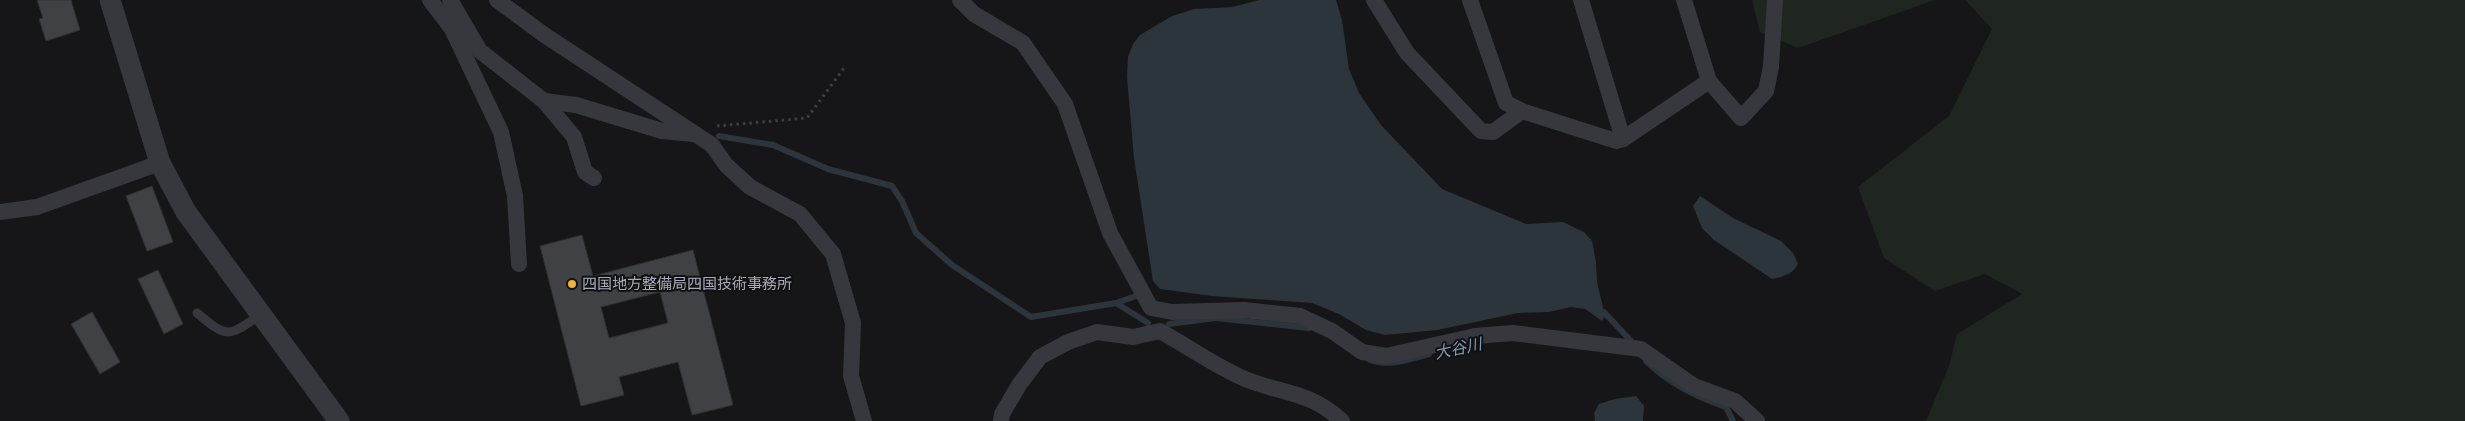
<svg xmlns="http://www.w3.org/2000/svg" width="2465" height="421" viewBox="0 0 2465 421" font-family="'DM Sans','Noto Sans JP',sans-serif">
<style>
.green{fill:#1e261f}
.water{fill:#2c353c}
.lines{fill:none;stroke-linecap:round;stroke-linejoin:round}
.stream{stroke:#2c353c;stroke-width:6}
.building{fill:#404145;stroke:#303034;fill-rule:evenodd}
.path{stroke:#3d3f44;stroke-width:3;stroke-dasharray:2.5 4;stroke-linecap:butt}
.service{stroke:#37383d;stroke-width:9}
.minor{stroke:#37383d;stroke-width:16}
.tertiary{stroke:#37383d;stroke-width:21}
.poi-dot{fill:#f2b134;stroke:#111113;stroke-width:2}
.labels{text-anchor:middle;stroke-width:4;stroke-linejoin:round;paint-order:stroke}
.poi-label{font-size:15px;fill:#a8adb8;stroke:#111113;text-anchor:start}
.water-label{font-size:16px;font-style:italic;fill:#7f9bb3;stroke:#111113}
</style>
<rect width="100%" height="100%" fill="#161618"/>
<g class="green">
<polygon points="1752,0 1935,0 1798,48 1760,32"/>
<polygon points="1965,0 2465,0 2465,421 1926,421 1949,366 1957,334 2022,294 1985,274 1935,291 1884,258 1858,187 1949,116 1992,29"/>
</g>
<g class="water">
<polygon points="1260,0 1336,0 1342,20 1349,69 1359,93 1381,125 1442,189 1526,224 1563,222 1584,232 1592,241 1596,262 1597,282 1605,316 1602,321 1585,309 1571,307 1549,312 1518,313 1437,330 1385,335 1366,330 1339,314 1312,303 1212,296 1160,289 1153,281 1134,158 1127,77 1128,57 1133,44 1140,35 1172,16 1194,9 1232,7"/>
<path d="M1700,196l33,22 48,23 12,12 5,11c-5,10 -15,13 -26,15l-58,-39 -12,-12 -9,-22z"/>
<polygon points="1636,396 1644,406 1643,421 1595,421 1594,413 1599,404 1615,399"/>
</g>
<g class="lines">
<g class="stream">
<polyline points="719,136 773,145 828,169 892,186 902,201 916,233 952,265 1031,317 1116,303 1148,323"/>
<polyline points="1116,303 1136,296"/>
<polyline points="1604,312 1631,341"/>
<polyline points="1169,324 1216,318 1309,328"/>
<path d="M1370,360c19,7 40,-1 59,-6"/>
<path d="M1646,361c23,23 50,36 80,46l7,14"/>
</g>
</g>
<g class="building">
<polygon points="37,0 71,0 80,30 46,41 39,19 43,18"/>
<polygon points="152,186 173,242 147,251 126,196"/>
<path d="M582,235l11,41 100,-26 40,155 -41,10 -14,-53 -59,15 5,18 -43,11 -41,-160zM660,292l8,31 -59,15 -8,-31z"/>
<polygon points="158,270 183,324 164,334 138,279"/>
<polygon points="92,312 120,362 100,374 71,324"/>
</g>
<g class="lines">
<polyline class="path" points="717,126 807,118 844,68"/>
<path class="service" d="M197,313c30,25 30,25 63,2"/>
<g class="minor">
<polyline points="430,0 452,29 501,132 515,196 519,264"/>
<polyline points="450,0 480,51 544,101 574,137 585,172 594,178"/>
<polyline points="497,0 543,34 712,145 726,165 750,187 800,214 833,254 853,323 851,376 864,421"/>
<polyline points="960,0 974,14 1023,43 1065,104 1110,233 1151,308 1173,312 1244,310 1300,316 1332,331 1362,352 1386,356 1475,336 1513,333 1641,349 1694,386 1735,401 1757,421"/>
<polyline points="1374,0 1407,53 1481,131 1493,132 1522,111"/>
<polyline points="1470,0 1506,103 1522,111 1616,141 1623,139 1709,81 1684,0"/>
<polyline points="1581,0 1623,139"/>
<polyline points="1709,81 1741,118 1766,91 1771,67 1775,0"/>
<polyline points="544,101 576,105 662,131 693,134"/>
<polyline points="0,212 37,207 160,163"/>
<path d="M1001,421l1,-7 17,-29 21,-28 28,-15 29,-10 36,5 27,-6c27,15 57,36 85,48 37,15 65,12 97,42"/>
</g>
<polyline class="tertiary" points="110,0 160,163 186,212 339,421"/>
</g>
<circle class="poi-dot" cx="572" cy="284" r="5"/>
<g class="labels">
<g class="poi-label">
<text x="582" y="289">四国地方整備局四国技術事務所</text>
</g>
<g class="water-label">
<text transform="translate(1458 348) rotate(-12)" y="6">大谷川</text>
</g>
</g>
</svg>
